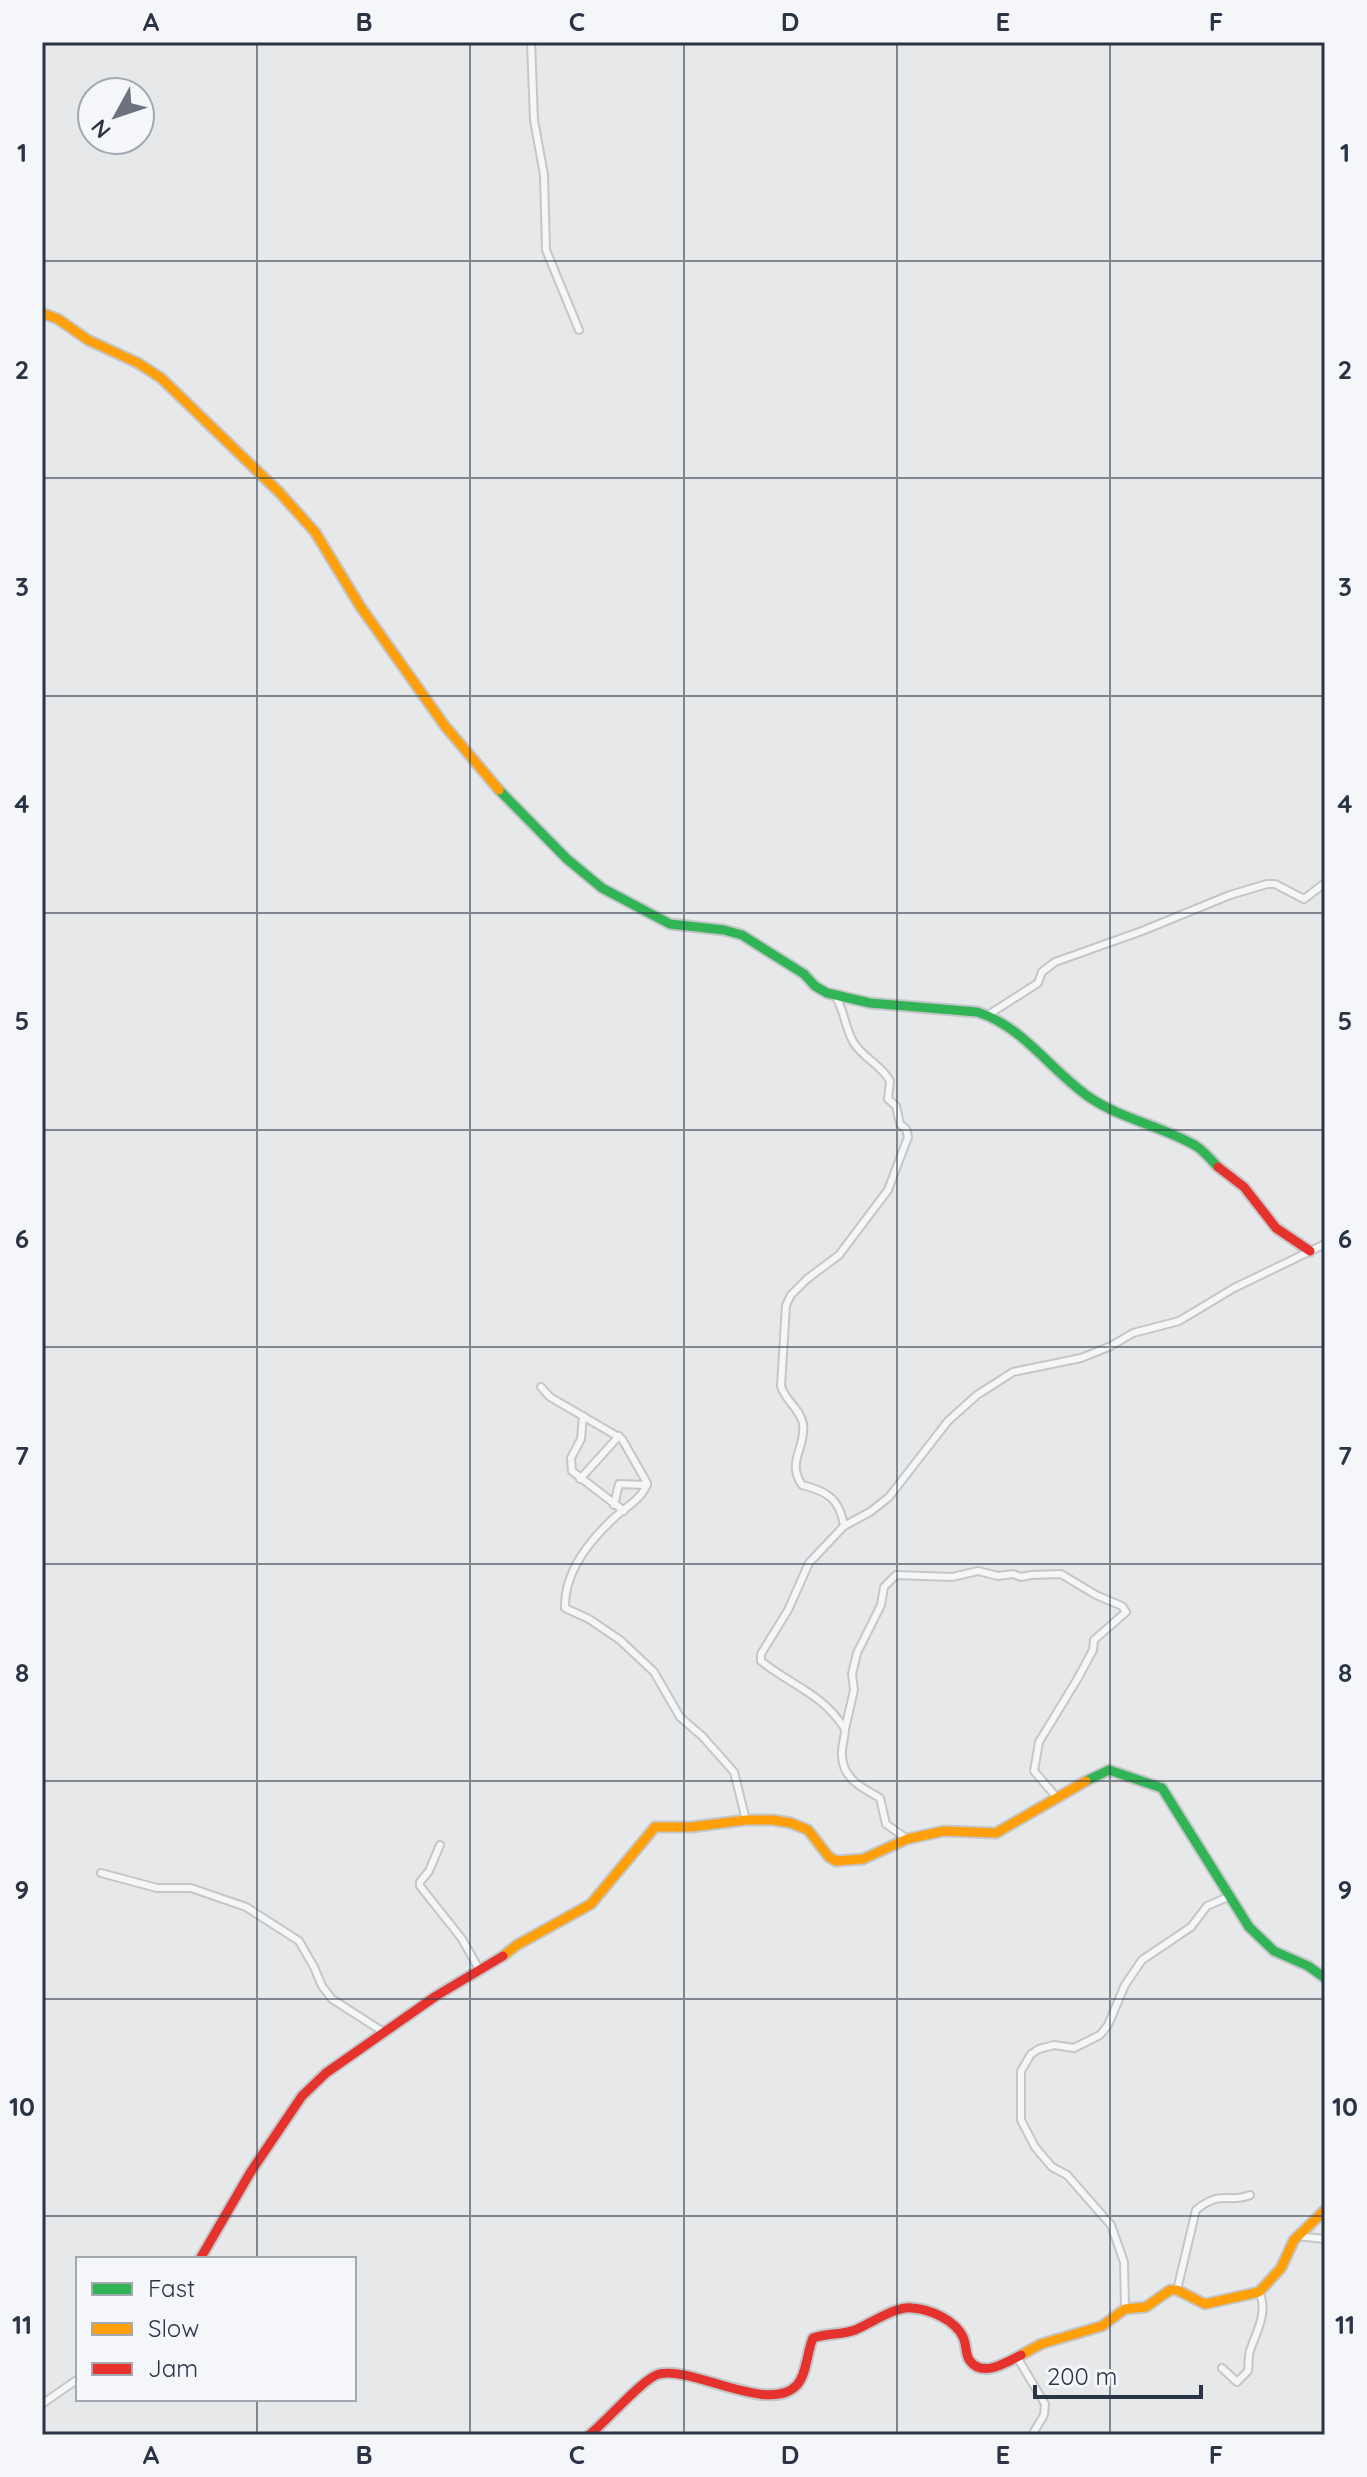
<svg xmlns="http://www.w3.org/2000/svg" width="1367" height="2477" viewBox="0 0 1367 2477" font-family="Quicksand,sans-serif">
<style>
.lines{fill:none;stroke-linecap:round;stroke-linejoin:round}
.street-casing{stroke:#c4c6c8;stroke-width:10}
.fast-casing{stroke:#c4c6c8;stroke-width:13}
.slow-casing{stroke:#c4c6c8;stroke-width:13}
.jam-casing{stroke:#c4c6c8;stroke-width:13}
.street{stroke:#f5f6f7;stroke-width:6}
.fast{stroke:#30b455;stroke-width:9}
.slow{stroke:#ff9f0a;stroke-width:9}
.jam{stroke:#e5322d;stroke-width:9}
.grid{fill:none;stroke:#2b3445;stroke-width:2;stroke-opacity:0.55}
.neatline{fill:none;stroke:#2b3445;stroke-width:3}
.grid-label{font-size:26px;text-anchor:middle;font-weight:bold;fill:#2b3445}
</style>
<rect width="100%" height="100%" fill="#e6e8ea"/>
<g class="lines">
<g class="street-casing">
<g id="street">
<polyline points="531,42 534,120 544,175 546,250 579,330"/>
<path d="M834,995c11,13 10,33 20,48 10,16 27,21 36,38l-2,18 8,7 4,18 6,5 2,8 -20,53 -49,65 -32,24 -16,16 -5,10 -5,81c4,15 19,22 22,38 3,25 -17,37 -1,61 25,6 38,14 42,41"/>
<polyline points="988,1015 1038,983 1042,972 1055,962 1142,931 1230,895 1267,884 1275,884 1304,899 1325,883"/>
<path d="M541,1387l9,10 72,42 25,44c-4,16 -22,24 -33,35 -25,23 -50,55 -49,90l24,11 31,21 34,32 26,45 22,19 32,36 12,48"/>
<polyline points="583,1416 581,1439 571,1458 572,1471 624,1511"/>
<polyline points="580,1479 619,1436"/>
<polyline points="614,1505 619,1484 647,1485"/>
<polyline points="845,1729 854,1690 852,1674 857,1653 881,1605 884,1587 896,1575 952,1577 978,1571 998,1576 1013,1574 1021,1577 1031,1575 1061,1574 1096,1595 1122,1606 1126,1612 1094,1640 1093,1650 1078,1678 1039,1742 1034,1771 1058,1799"/>
<path d="M907,1839l-21,-15 -6,-26c-18,-10 -37,-19 -38,-42 -1,-9 3,-18 3,-27 -23,-36 -53,-43 -84,-68v-7l27,-44 21,-47 35,-37 26,-14 19,-15 59,-76 29,-26 36,-23 68,-14 30,-12 22,-13 46,-12 55,-33 91,-44"/>
<polyline points="440,1845 429,1871 420,1882 420,1886 462,1939 480,1971"/>
<polyline points="101,1873 157,1888 191,1888 246,1907 299,1941 314,1967 322,1986 332,1999 385,2033"/>
<polyline points="1297,2236 1325,2239"/>
<path d="M1177,2290l19,-80c26,-21 32,-6 54,-15"/>
<polyline points="1125,2309 1124,2262 1111,2225 1067,2175 1052,2167 1035,2147 1021,2120 1021,2071 1031,2054 1039,2049 1054,2045 1074,2048 1100,2035 1108,2025 1125,1985 1142,1960 1191,1927 1207,1906 1228,1897"/>
<polyline points="1017,2357 1045,2404 1044,2415 1032,2435"/>
<path d="M1222,2368l15,14 11,-11c1,-6 0,-14 2,-20 6,-19 19,-39 9,-59"/>
<polyline points="42,2404 78,2379"/>
</g>
</g>
<g class="fast-casing">
<g id="fast">
<path d="M499,790l68,69 35,29 68,36 54,6 18,5 62,39 11,12 12,7 43,10 107,9c46,14 73,58 112,85 32,22 73,29 107,49 8,5 15,14 22,21"/>
<polyline points="1086,1781 1109,1770 1162,1788 1249,1927 1274,1951 1308,1966 1325,1978"/>
</g>
</g>
<g class="slow-casing">
<g id="slow">
<polyline points="42,313 58,319 88,340 138,363 161,378 279,492 315,532 360,606 445,726 499,790"/>
<polyline points="503,1956 517,1945 591,1904 655,1827 691,1827 746,1820 773,1820 791,1823 808,1830 829,1857 836,1861 863,1859 907,1839 944,1831 996,1833 1086,1781"/>
<polyline points="1021,2355 1041,2344 1102,2326 1125,2309 1146,2307 1170,2290 1177,2290 1205,2304 1259,2292 1281,2268 1294,2240 1325,2210"/>
</g>
</g>
<g class="jam-casing">
<g id="jam">
<polyline points="1218,1167 1244,1187 1276,1228 1310,1251"/>
<polyline points="200,2259 250,2173 302,2096 326,2073 436,1996 503,1956"/>
<path d="M589,2435c16,-12 54,-57 70,-61 35,-8 110,41 138,11 10,-11 10,-34 16,-47 14,-5 29,-3 42,-8 15,-6 40,-24 57,-22 18,1 43,12 51,29 4,8 2,18 7,24 13,17 37,1 51,-6"/>
</g>
</g>
<use href="#street" class="street"/>
<use href="#fast" class="fast"/>
<use href="#slow" class="slow"/>
<use href="#jam" class="jam"/>
</g>
<path class="grid" d="M257,42v2217M470,42v2393M684,42v2393M897,42v2393M1110,42v2393M42,261h1283M42,478h1283M42,696h1283M42,913h1283M42,1130h1283M42,1347h1283M42,1564h1283M42,1781h1283M42,1999h1283M42,2216h1283M257,2399v36"/>
<rect width="1367" height="2477" fill="none" stroke="#f4f6f9" stroke-width="88"/>
<rect x="76" y="2257" width="280" height="144" fill="#f4f6f9" stroke="#a4a8b1" stroke-width="2"/>
<rect x="92" y="2283" width="40" height="12" fill="#30b455" stroke="#a4a8b1" stroke-width="2"/>
<text x="148" y="2297" font-size="24" fill="#2b3445">Fast</text>
<rect x="92" y="2323" width="40" height="12" fill="#ff9f0a" stroke="#a4a8b1" stroke-width="2"/>
<text x="148" y="2337" font-size="24" fill="#2b3445">Slow</text>
<rect x="92" y="2363" width="40" height="12" fill="#e5322d" stroke="#a4a8b1" stroke-width="2"/>
<text x="148" y="2377" font-size="24" fill="#2b3445">Jam</text>
<g transform="translate(116 116) rotate(230)"><circle r="38" fill="#f4f6f9" stroke="#a4a8b1" stroke-width="2"/>
<path d="M0-6L14 30L0 20L-14 30Z" fill="#6c737f"/>
<text y="-12" font-size="22" font-weight="bold" text-anchor="middle" fill="#2b3445">N</text>
</g>
<path d="M1035 2385v12h166v-12" fill="none" stroke="#2b3445" stroke-width="4"/>
<text x="1047" y="2385" font-size="24" fill="#2b3445" stroke="#f4f6f9" stroke-width="6" paint-order="stroke">200 m</text>
<rect x="44" y="44" width="1279" height="2389" class="neatline"/>
<g class="grid-label">
<text x="151" y="31">A</text>
<text x="364" y="31">B</text>
<text x="577" y="31">C</text>
<text x="790" y="31">D</text>
<text x="1003" y="31">E</text>
<text x="1216" y="31">F</text>
<text x="22" y="162">1</text>
<text x="1345" y="162">1</text>
<text x="22" y="379">2</text>
<text x="1345" y="379">2</text>
<text x="22" y="596">3</text>
<text x="1345" y="596">3</text>
<text x="22" y="813">4</text>
<text x="1345" y="813">4</text>
<text x="22" y="1030">5</text>
<text x="1345" y="1030">5</text>
<text x="22" y="1248">6</text>
<text x="1345" y="1248">6</text>
<text x="22" y="1465">7</text>
<text x="1345" y="1465">7</text>
<text x="22" y="1682">8</text>
<text x="1345" y="1682">8</text>
<text x="22" y="1899">9</text>
<text x="1345" y="1899">9</text>
<text x="22" y="2116">10</text>
<text x="1345" y="2116">10</text>
<text x="22" y="2334">11</text>
<text x="1345" y="2334">11</text>
<text x="151" y="2464">A</text>
<text x="364" y="2464">B</text>
<text x="577" y="2464">C</text>
<text x="790" y="2464">D</text>
<text x="1003" y="2464">E</text>
<text x="1216" y="2464">F</text>
</g>
</svg>
